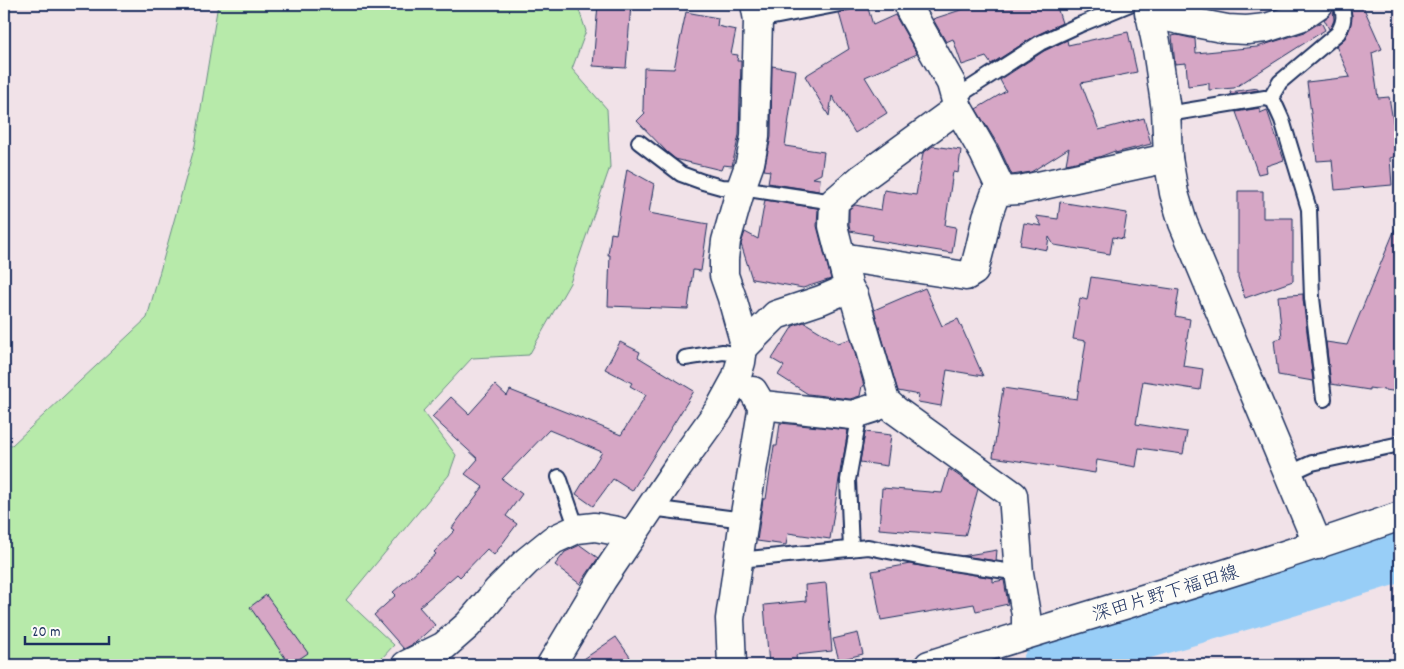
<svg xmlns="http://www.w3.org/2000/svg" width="1404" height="669" viewBox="0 0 1404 669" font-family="Dekko,'Klee One',sans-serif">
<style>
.green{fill:#b7eaaa;stroke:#698c84}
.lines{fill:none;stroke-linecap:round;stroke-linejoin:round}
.river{stroke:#98cef7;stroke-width:50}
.building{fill:#d6a6c5;stroke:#1b2f5e}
.lane-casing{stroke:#1b2f5e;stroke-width:18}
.street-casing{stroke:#1b2f5e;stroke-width:31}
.secondary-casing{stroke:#1b2f5e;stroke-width:31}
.lane{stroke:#fdfcf7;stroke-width:14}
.street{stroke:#fdfcf7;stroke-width:28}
.secondary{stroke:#fdfcf7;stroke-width:28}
.labels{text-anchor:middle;stroke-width:4;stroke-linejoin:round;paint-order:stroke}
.street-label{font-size:19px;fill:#1b2f5e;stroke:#fdfcf7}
</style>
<rect width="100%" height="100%" fill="#f1e2e8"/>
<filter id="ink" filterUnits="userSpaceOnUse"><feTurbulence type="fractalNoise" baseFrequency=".02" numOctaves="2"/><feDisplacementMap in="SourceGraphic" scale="10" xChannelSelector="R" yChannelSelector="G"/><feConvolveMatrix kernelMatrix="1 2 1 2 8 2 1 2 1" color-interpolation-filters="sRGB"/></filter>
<g filter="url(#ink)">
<polygon class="green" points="218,4 577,4 586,31 572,69 607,109 610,167 570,283 529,355 472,358 423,411 456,455 449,475 346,600 394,645 382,658 350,665 4,665 4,444 12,445 147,318 195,145"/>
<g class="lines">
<polyline class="river" points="1047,665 1120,641 1284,593 1400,557"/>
</g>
<g class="building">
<polygon points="598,4 631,4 626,68 593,66"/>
<polygon points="979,4 1056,4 1062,23 1035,36 991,64 986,57 962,65 953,39 946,42 933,19"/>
<polygon points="1350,4 1362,4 1382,49 1372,53 1378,98 1389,97 1395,133 1400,132 1400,155 1390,158 1392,185 1335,190 1332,160 1317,161 1307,82 1350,77 1336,46 1345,38 1350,28 1352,16"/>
<polygon points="867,5 873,25 895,15 917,54 865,77 887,113 855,133 832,96 829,116 805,76 849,49 839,13"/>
<polygon points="1333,9 1334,20 1331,27 1329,29 1324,19 1328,17"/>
<polygon points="686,12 718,18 717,26 736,30 731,54 738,55 737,61 741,61 739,135 732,166 723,165 721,170 675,159 667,152 637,121 645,113 643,110 644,68 674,69"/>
<polygon points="1321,22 1325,30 1234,88 1209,90 1209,83 1188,86 1186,63 1175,64 1172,36 1177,35 1195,39 1196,53 1257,47 1305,32"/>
<polygon points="1128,32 1137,72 1081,83 1099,130 1144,118 1151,144 1115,153 1115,151 1099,157 1066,164 1069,148 1031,172 1012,175 998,145 976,109 1006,91 1000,80 1044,51 1067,40 1068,45"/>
<polygon points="772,66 796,70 785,146 824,152 821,174 813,178 820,179 819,191 768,183 770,171 764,170 771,137"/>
<polygon points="1258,88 1258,90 1231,95 1230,92"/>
<polygon points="1260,108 1260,113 1267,110 1284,160 1266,166 1267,172 1258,174 1236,112"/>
<polygon points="933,146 961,150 958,173 953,172 945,225 956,227 952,253 872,240 873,235 850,231 849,224 849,209 855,205 881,210 884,190 916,195 923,153"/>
<polygon points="627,169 654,184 649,213 708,224 701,271 693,270 688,309 608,306 610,255 608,255 611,233 616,234"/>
<polygon points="1238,191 1263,191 1263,218 1293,218 1293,281 1245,298 1238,277"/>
<polygon points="765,200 818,208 817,226 831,279 803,288 752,279 741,244 745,232 758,239"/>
<polygon points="1060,202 1127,213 1123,239 1113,237 1110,254 1054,245 1049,237 1047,250 1020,245 1024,223 1042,226 1036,216 1058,219"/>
<polygon points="1400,217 1400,392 1369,388 1369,390 1331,384 1326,342 1347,345"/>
<polygon points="1091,277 1179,290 1175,316 1190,319 1183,366 1203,369 1200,390 1143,381 1136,424 1187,432 1183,454 1139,448 1136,467 1097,460 1095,473 993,457 1003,388 1077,399 1086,341 1073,339 1080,298 1087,300"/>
<polygon points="925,288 942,326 958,319 983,376 947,370 941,406 918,402 919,395 898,391 874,310"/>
<polygon points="1303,294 1303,299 1313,381 1278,375 1274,340 1282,338 1278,296"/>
<polygon points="804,322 838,343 851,339 864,386 862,386 860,396 850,399 808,394 778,375 784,366 772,359 793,326"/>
<polygon points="620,342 640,352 638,357 694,391 632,491 613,479 593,506 576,494 602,452 549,430 502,479 522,494 506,516 517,524 494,555 487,549 460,577 457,574 419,607 435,625 415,643 404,649 374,615 396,595 393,592 436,554 434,552 455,530 452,528 483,487 465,474 478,459 432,417 451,397 469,414 495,385 507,396 510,390 573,415 621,435 646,395 630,386 632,383 605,369"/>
<polygon points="780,423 848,430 843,460 842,459 830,539 788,533 786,545 757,541 763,499 766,499 774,446 777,446"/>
<polygon points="865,432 891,435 887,466 860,462"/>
<polygon points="949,469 978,489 965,536 879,529 882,488 942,493"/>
<polygon points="580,545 598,558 580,584 555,565 565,552"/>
<polygon points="997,550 996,561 962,556"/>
<polygon points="910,564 993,578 993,582 1004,580 1008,604 976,611 974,604 881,620 872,571"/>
<polygon points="826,583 832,651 796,655 797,665 769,665 764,605 806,601 805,585"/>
<polygon points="266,595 308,653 290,665 250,607"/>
<polygon points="858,633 863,654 839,660 833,639"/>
<polygon points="616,637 630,657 618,665 575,665"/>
</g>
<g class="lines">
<g class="lane-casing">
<g id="lane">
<polyline points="758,20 840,4"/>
<polyline points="955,98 1040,43 1079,25 1130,4"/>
<path d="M1270,99l10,-17 58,-49c6,-10 7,-18 3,-29"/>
<polyline points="1166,110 1180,112 1265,98 1273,100 1282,120 1309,209 1312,298 1324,399"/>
<polyline points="639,142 681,174 703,182 721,187 741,188 834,202"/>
<polyline points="685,358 723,352 742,356"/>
<polyline points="1288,474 1312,463 1400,444"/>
<polyline points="559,477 577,529"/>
<polyline points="651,508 744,520"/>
<polyline points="851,549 848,480 860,413"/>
<polyline points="739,560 868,547 933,560 1019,573"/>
</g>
</g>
<g class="street-casing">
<g id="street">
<polyline points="909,4 910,10 951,83 958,108 984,153 1002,191"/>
<polyline points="1148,4 1156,42 1166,110 1168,158 1174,193 1183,223 1318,545"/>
<polyline points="1149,13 1180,20 1227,29 1247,30 1266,28 1300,17 1319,4"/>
<polyline points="841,257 966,276 974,271 980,248 987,217 995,195 1002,191 1020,190 1168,158"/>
<polyline points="849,288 854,296 885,401 895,410 1013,495 1019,573 1026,615 1026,634"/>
<polyline points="743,348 776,315 821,300 849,288 833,226 834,202 862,178 958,108"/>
<polyline points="753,391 759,401 763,405 852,415 874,408 885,401"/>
<polyline points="406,665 444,646 468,625 497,591 527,561 553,540 577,529 595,527 617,531 631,537"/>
<polyline points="551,665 602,580 678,467 719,410 736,379 741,362 744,341 732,298 724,275 724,259 726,241 741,188 750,163 755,137 758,20 755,4"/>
<polyline points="732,665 730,619 744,520 763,405"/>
</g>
</g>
<g class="secondary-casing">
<path id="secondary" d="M929,665c157,-50 316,-94 471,-149"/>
</g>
<use href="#lane" class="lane"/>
<use href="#street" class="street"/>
<use href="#secondary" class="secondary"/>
</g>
</g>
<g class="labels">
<g class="street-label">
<text transform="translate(1165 592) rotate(-17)" y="7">深田片野下福田線</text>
</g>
</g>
<rect width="1404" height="669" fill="none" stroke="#fdfcf7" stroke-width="20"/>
<rect x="10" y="10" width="1384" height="649" fill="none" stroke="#1b2f5e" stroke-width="2" filter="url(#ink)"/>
<path d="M25 636v8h84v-8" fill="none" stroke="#1b2f5e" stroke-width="2.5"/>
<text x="32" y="636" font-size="15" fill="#1b2f5e" stroke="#fdfcf7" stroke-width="4" paint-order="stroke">20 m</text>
</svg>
